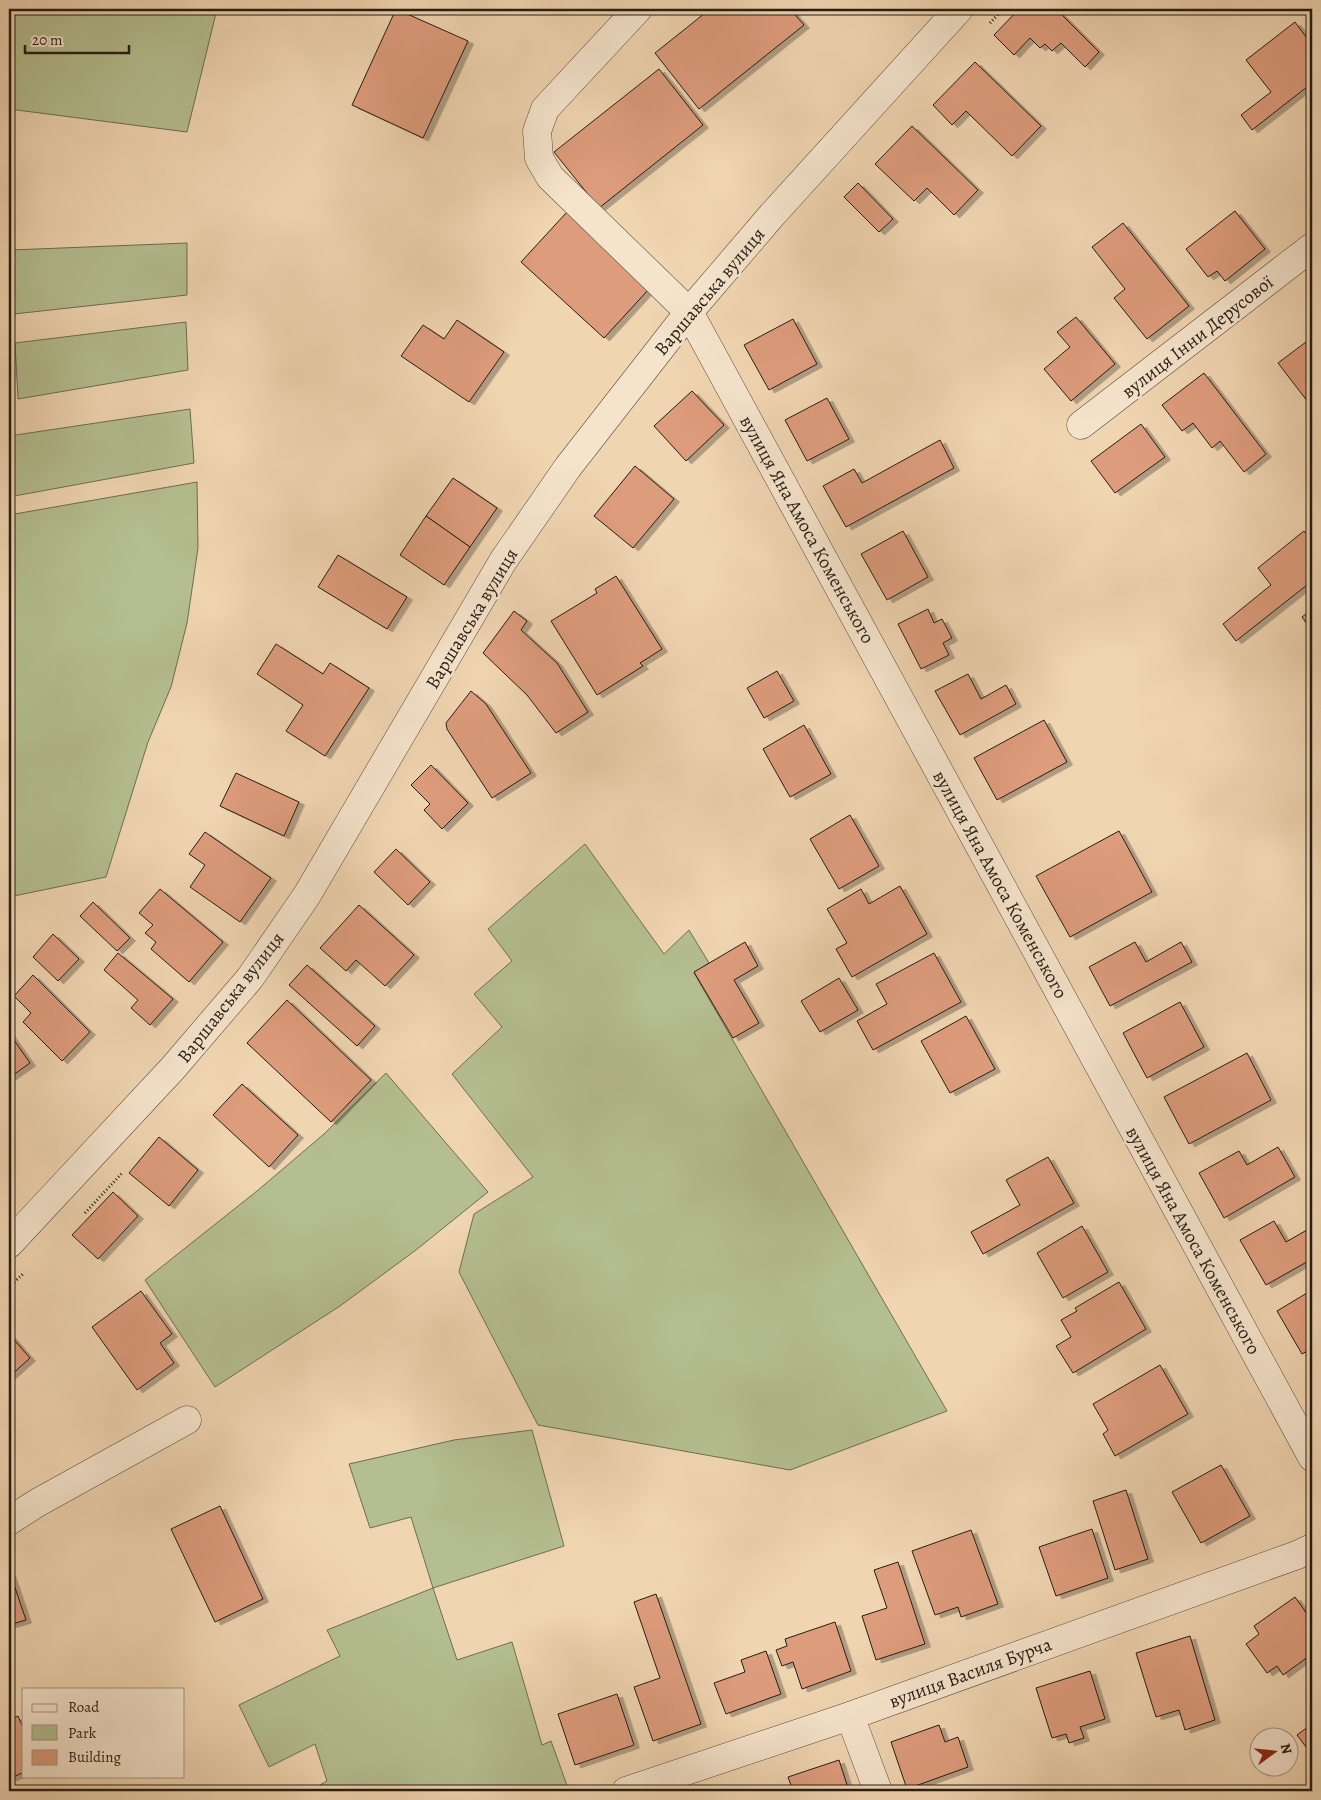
<svg xmlns="http://www.w3.org/2000/svg" width="1321" height="1800" viewBox="0 0 1321 1800" font-family="Alegreya,serif">
<style>
.green{fill:#b4be90;stroke:#6d6d52}
.building{fill:#dd9c7c;stroke:#261c14;filter:url(#shadow)}
.lines{fill:none;stroke-linecap:round;stroke-linejoin:round}
.minor-casing{stroke:#584a3b;stroke-width:29}
.path{stroke:#261c14;stroke-width:3;stroke-dasharray:1 2.5;stroke-linecap:butt}
.minor{stroke:#f5e4cc;stroke-width:28}
.labels{text-anchor:middle;stroke-width:5;stroke-linejoin:round;paint-order:stroke}
.street-label{font-size:19px;fill:#261c14;stroke:#f5e4cc}
</style>
<defs>
<filter id="shadow"><feDropShadow dx="5.5" dy="3" stdDeviation="0" flood-color="#0004"/></filter>
</defs>
<rect width="100%" height="100%" fill="#f0d5b1"/>
<filter id="stains"><feTurbulence type="fractalNoise" baseFrequency=".004" numOctaves="4"/><feColorMatrix values="0 0 0 0 .2 0 0 0 0 .09 0 0 0 0 .02 0 0 0 .5 -.17"/></filter>
<radialGradient id="worn" r=".72"><stop offset=".6" stop-color="#630" stop-opacity="0"/><stop offset="1" stop-color="#630" stop-opacity=".3"/></radialGradient>
<g class="green">
<polygon points="9,9 217,9 187,132 9,109"/>
<polygon points="187,243 187,295 14,314 11,250"/>
<polygon points="186,322 188,370 18,399 15,343"/>
<polygon points="190,409 194,463 9,497 9,436"/>
<polygon points="197,482 198,548 187,623 171,687 148,742 106,877 9,897 9,718 12,717 9,698 9,515"/>
<polygon points="585,844 664,954 689,930 709,963 694,973 947,1411 790,1470 538,1425 459,1272 474,1214 533,1177 452,1074 502,1027 474,994 512,961 488,929"/>
<polygon points="386,1073 488,1192 416,1250 340,1306 215,1387 145,1280 257,1191 324,1134"/>
<polygon points="532,1430 564,1546 433,1588 457,1660 512,1642 542,1745 551,1741 569,1791 309,1791 327,1781 315,1744 269,1767 239,1705 340,1656 327,1630 433,1588 411,1517 370,1528 349,1464 454,1440"/>
</g>
<g class="building">
<polygon points="396,9 468,41 423,138 352,105"/>
<polygon points="710,9 790,9 804,25 699,109 655,53"/>
<polygon points="1019,9 1056,9 1099,52 1085,67 1061,43 1052,51 1045,44 1040,48 1030,38 1014,55 994,35"/>
<polygon points="1295,22 1312,45 1312,83 1252,130 1241,115 1271,92 1246,60"/>
<polygon points="975,62 1041,126 1012,156 966,111 952,125 933,105"/>
<polygon points="659,69 703,125 599,208 554,152"/>
<polygon points="912,126 978,190 954,215 927,188 914,201 875,164"/>
<polygon points="858,183 893,219 879,232 844,197"/>
<polygon points="1235,211 1265,249 1225,281 1217,271 1208,277 1186,249"/>
<polygon points="567,212 649,289 604,338 521,262"/>
<polygon points="1123,223 1189,306 1147,339 1114,298 1125,289 1092,247"/>
<polygon points="1076,317 1115,364 1071,401 1044,369 1070,347 1057,332"/>
<polygon points="793,319 817,364 769,390 744,345"/>
<polygon points="457,320 504,352 469,402 401,356 423,325 444,339"/>
<polygon points="1306,342 1312,349 1312,404 1311,406 1278,363"/>
<polygon points="1204,373 1266,454 1244,472 1220,441 1212,448 1193,423 1182,431 1162,405"/>
<polygon points="692,391 724,425 686,461 654,426"/>
<polygon points="827,398 849,439 807,461 785,420"/>
<polygon points="1141,424 1165,457 1115,493 1091,461"/>
<polygon points="940,440 954,468 846,527 823,486 854,469 862,483"/>
<polygon points="635,466 674,499 633,548 594,516"/>
<polygon points="453,478 497,508 470,547 426,516"/>
<polygon points="426,516 470,547 444,585 400,555"/>
<polygon points="903,531 928,577 887,600 861,554"/>
<polygon points="1304,531 1312,541 1312,581 1236,641 1223,624 1271,585 1258,568"/>
<polygon points="338,555 407,597 387,629 318,587"/>
<polygon points="616,576 662,649 640,663 643,666 597,695 551,621 597,593 595,589"/>
<polygon points="928,609 934,623 942,619 952,638 943,643 949,655 921,669 898,624"/>
<polygon points="1312,609 1312,631 1302,617"/>
<polygon points="514,611 527,621 521,630 557,663 588,712 556,733 527,695 483,653"/>
<polygon points="276,644 323,674 330,663 369,688 325,756 286,731 303,705 257,674"/>
<polygon points="777,671 794,701 764,718 747,688"/>
<polygon points="968,674 981,699 1006,685 1016,704 960,735 935,691"/>
<polygon points="471,691 486,704 531,773 492,798 447,729 446,723"/>
<polygon points="1044,720 1067,762 997,800 974,758"/>
<polygon points="804,725 831,774 790,797 763,749"/>
<polygon points="431,765 468,803 442,829 424,810 430,804 411,785"/>
<polygon points="236,773 299,802 284,836 220,806"/>
<polygon points="850,815 879,866 839,889 810,839"/>
<polygon points="1119,831 1152,892 1070,937 1036,876"/>
<polygon points="205,832 271,878 240,922 190,887 205,865 189,854"/>
<polygon points="396,849 430,882 408,905 374,872"/>
<polygon points="900,886 927,934 852,977 836,949 847,943 827,909 861,889 869,904"/>
<polygon points="160,889 223,942 189,982 151,949 156,942 145,933 153,925 139,913"/>
<polygon points="93,902 130,938 117,951 80,916"/>
<polygon points="359,905 414,955 385,986 356,960 346,971 320,948"/>
<polygon points="53,934 79,959 58,981 33,957"/>
<polygon points="745,942 758,966 734,980 759,1023 733,1038 694,972"/>
<polygon points="1135,942 1146,962 1181,942 1192,962 1110,1006 1089,967"/>
<polygon points="118,953 173,999 150,1025 131,1008 138,1000 104,970"/>
<polygon points="934,953 961,1002 873,1050 857,1021 887,1004 876,984"/>
<polygon points="307,965 375,1026 357,1046 289,985"/>
<polygon points="33,975 90,1032 62,1061 23,1022 31,1013 14,996"/>
<polygon points="839,978 858,1010 820,1032 801,1001"/>
<polygon points="287,1000 371,1080 331,1122 247,1043"/>
<polygon points="1180,1002 1204,1047 1147,1078 1123,1033"/>
<polygon points="966,1016 995,1069 950,1093 921,1041"/>
<polygon points="9,1033 30,1063 9,1078"/>
<polygon points="1247,1053 1271,1100 1189,1144 1164,1097"/>
<polygon points="242,1084 298,1135 269,1167 213,1115"/>
<polygon points="159,1137 198,1170 169,1206 129,1173"/>
<polygon points="1278,1147 1295,1177 1224,1218 1199,1173 1239,1151 1247,1165"/>
<polygon points="1048,1157 1074,1203 983,1254 971,1232 1020,1205 1006,1180"/>
<polygon points="113,1192 138,1216 98,1259 72,1235"/>
<polygon points="1274,1221 1286,1242 1312,1227 1312,1259 1266,1285 1240,1240"/>
<polygon points="1082,1226 1108,1272 1063,1298 1037,1253"/>
<polygon points="1119,1282 1146,1329 1073,1373 1056,1346 1071,1337 1061,1320 1077,1311 1075,1308"/>
<polygon points="1312,1290 1312,1348 1302,1354 1277,1311"/>
<polygon points="141,1291 172,1334 160,1343 174,1363 137,1390 92,1327"/>
<polygon points="9,1334 30,1358 9,1377"/>
<polygon points="1160,1365 1188,1414 1115,1456 1103,1434 1108,1430 1093,1404"/>
<polygon points="1221,1465 1250,1516 1201,1543 1172,1492"/>
<polygon points="1126,1490 1148,1559 1115,1570 1093,1501"/>
<polygon points="220,1506 263,1599 215,1622 171,1529"/>
<polygon points="1092,1529 1108,1578 1056,1596 1039,1547"/>
<polygon points="971,1530 998,1604 961,1617 958,1607 935,1615 912,1551"/>
<polygon points="898,1562 925,1644 876,1660 862,1616 887,1608 874,1570"/>
<polygon points="9,1573 10,1573 26,1620 9,1625"/>
<polygon points="656,1594 701,1724 653,1741 634,1687 660,1678 634,1602"/>
<polygon points="1295,1597 1312,1621 1312,1654 1283,1675 1277,1666 1267,1673 1246,1644 1259,1634 1254,1626"/>
<polygon points="835,1622 851,1671 802,1689 793,1662 782,1666 776,1650 787,1646 785,1639"/>
<polygon points="1190,1636 1215,1720 1185,1730 1179,1710 1156,1717 1136,1653"/>
<polygon points="766,1651 781,1694 726,1714 714,1683 745,1672 741,1660"/>
<polygon points="1090,1671 1105,1719 1080,1727 1084,1738 1069,1743 1066,1734 1052,1738 1036,1688"/>
<polygon points="617,1694 634,1745 575,1765 558,1714"/>
<polygon points="18,1716 24,1730 24,1772 9,1779 9,1720"/>
<polygon points="1312,1724 1312,1755 1297,1735"/>
<polygon points="939,1725 945,1742 958,1737 968,1767 907,1789 891,1742"/>
<polygon points="839,1760 849,1791 793,1791 788,1777"/>
</g>
<g class="lines">
<g class="minor-casing">
<g id="minor">
<polyline points="638,9 545,109 537,131 539,158 550,177 689,312 1312,1457"/>
<polyline points="1081,425 1312,247"/>
<polyline points="9,1244 173,1068 250,978 307,895 503,561 568,467 689,312 772,215 959,9"/>
<polyline points="9,1521 37,1503 187,1420"/>
<polyline points="850,1716 878,1791"/>
<polyline points="626,1791 850,1716 1297,1555 1312,1548"/>
</g>
</g>
<g class="path">
<polyline points="990,23 1003,9"/>
<polyline points="85,1213 123,1172"/>
<polyline points="9,1287 23,1274"/>
</g>
<use href="#minor" class="minor"/>
</g>
<g class="labels">
<g class="street-label">
<text transform="translate(709 291) rotate(-50)" y="7">Варшавська вулиця</text>
<text transform="translate(1197 336) rotate(-38)" y="7">вулиця Інни Дерусової</text>
<text transform="translate(808 529) rotate(61)" y="7">вулиця Яна Амоса Коменського</text>
<text transform="translate(471 618) rotate(-59)" y="7">Варшавська вулиця</text>
<text transform="translate(1001 884) rotate(61)" y="7">вулиця Яна Амоса Коменського</text>
<text transform="translate(230 997) rotate(-52)" y="7">Варшавська вулиця</text>
<text transform="translate(1194 1240) rotate(61)" y="7">вулиця Яна Амоса Коменського</text>
<text transform="translate(970 1672) rotate(-20)" y="7">вулиця Василя Бурча</text>
</g>
</g>
<rect width="1321" height="1800" fill="none" stroke="#f0d5b1" stroke-width="30"/>
<rect x="10" y="10" width="1301" height="1780" fill="none" stroke="#261c14" stroke-width="2.5"/>
<rect x="15" y="15" width="1291" height="1770" fill="none" stroke="#261c14"/>
<rect x="22" y="1688" width="162" height="90" fill="#f5e4cc" stroke="#a29482"/>
<rect x="32" y="1704" width="25" height="8" fill="#f5e4cc" stroke="#a29482"/>
<text x="68" y="1712" font-size="15" fill="#261c14">Road</text>
<rect x="32" y="1725" width="25" height="15" fill="#b4be90" stroke="#a29482"/>
<text x="68" y="1738" font-size="15" fill="#261c14">Park</text>
<rect x="32" y="1750" width="25" height="15" fill="#dd9c7c" stroke="#a29482"/>
<text x="68" y="1762" font-size="15" fill="#261c14">Building</text>
<g transform="translate(1274 1752) rotate(75)"><circle r="24" fill="#f5e4cc" stroke="#a29482"/>
<path d="M0-4L9 19L0 12L-9 19Z" fill="#8f2418"/>
<text y="-8" font-size="14" font-weight="bold" text-anchor="middle" fill="#261c14">N</text>
</g>
<path d="M25 45v8h104v-8" fill="none" stroke="#261c14" stroke-width="2.5"/>
<text x="32" y="45" font-size="15" fill="#261c14" stroke="#f5e4cc" stroke-width="4" paint-order="stroke">20 m</text>
<rect width="100%" height="100%" filter="url(#stains)"/>
<rect width="100%" height="100%" fill="url(#worn)"/>
</svg>
